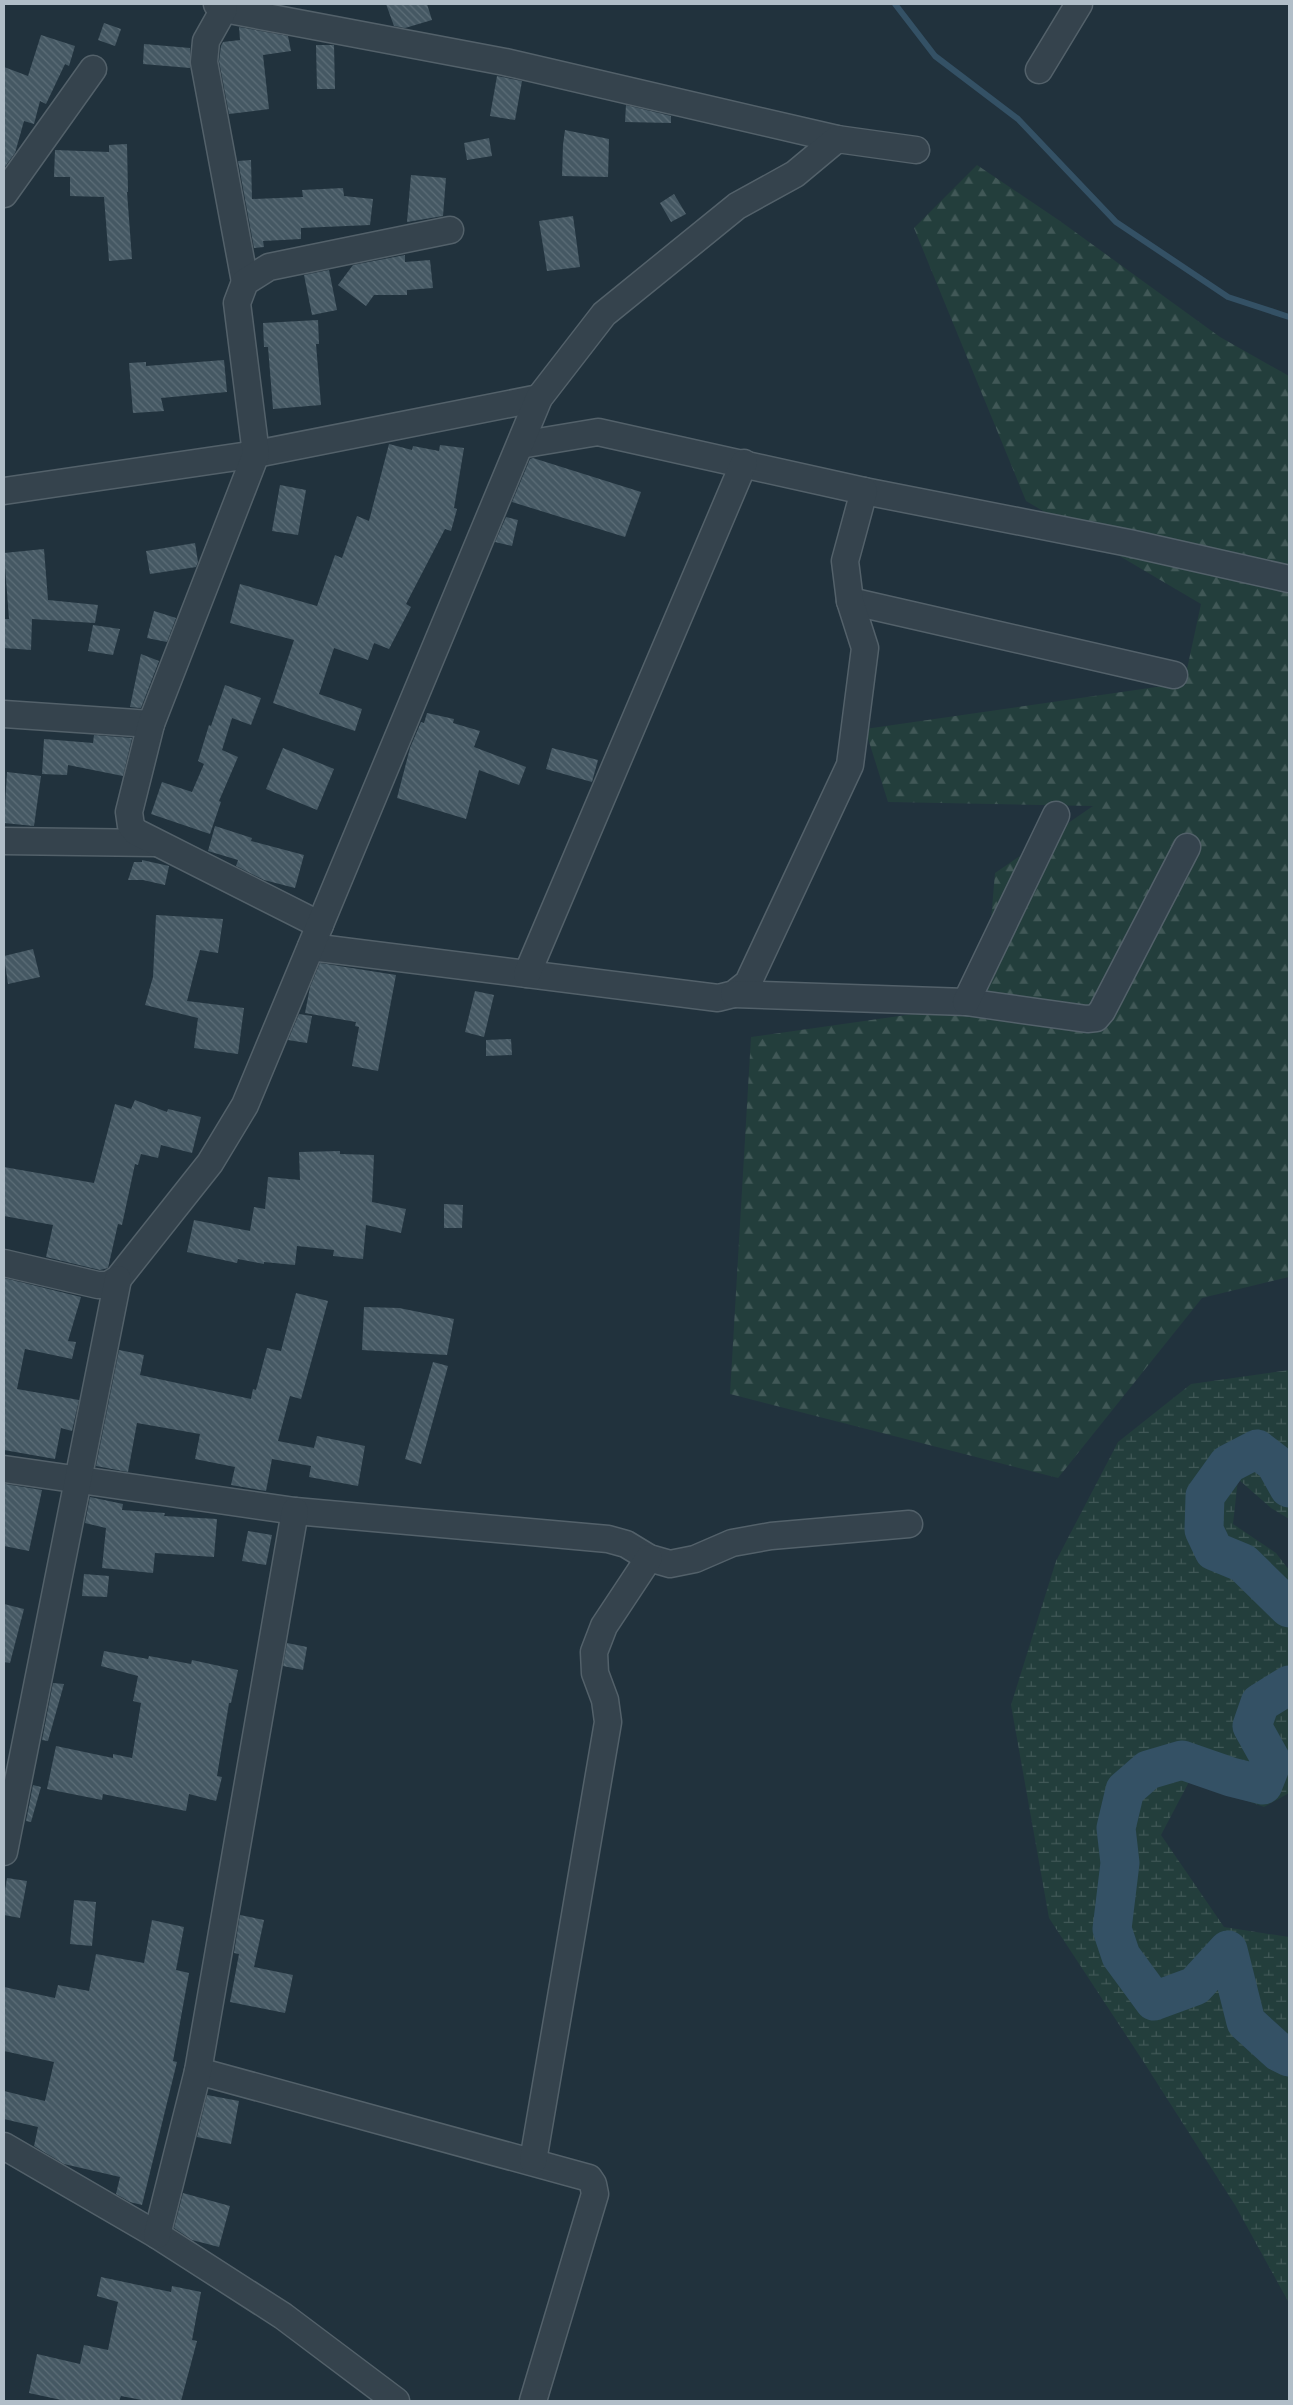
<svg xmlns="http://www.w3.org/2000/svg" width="1293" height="2405" viewBox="0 0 1293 2405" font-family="Poppins,sans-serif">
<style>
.forest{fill:url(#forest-firs)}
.wetland{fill:url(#wetland-marsh)}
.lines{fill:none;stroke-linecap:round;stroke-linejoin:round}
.stream{stroke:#345165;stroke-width:6}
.river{stroke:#345165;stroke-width:39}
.building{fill:url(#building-back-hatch)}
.minor-casing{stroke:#53616a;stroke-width:29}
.minor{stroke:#35434d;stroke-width:26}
</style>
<defs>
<pattern id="forest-firs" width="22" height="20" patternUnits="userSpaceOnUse" patternTransform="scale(1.25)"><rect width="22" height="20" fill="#233e3c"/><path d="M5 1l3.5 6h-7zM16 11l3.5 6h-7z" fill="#415857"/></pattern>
<pattern id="wetland-marsh" width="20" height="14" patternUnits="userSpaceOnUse" patternTransform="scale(1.25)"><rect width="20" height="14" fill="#233e3c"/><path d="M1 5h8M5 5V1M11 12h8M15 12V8" fill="none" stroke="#415857"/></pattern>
<pattern id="building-back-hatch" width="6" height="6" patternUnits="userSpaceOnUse" patternTransform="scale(1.25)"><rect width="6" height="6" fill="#455863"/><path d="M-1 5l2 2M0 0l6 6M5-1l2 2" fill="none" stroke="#5d6e78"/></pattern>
</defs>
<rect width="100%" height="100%" fill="#21323d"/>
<polygon class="forest" points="977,165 1060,221 1220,337 1289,376 1289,1277 1202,1298 1058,1478 730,1394 751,1037 984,1004 995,873 1093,806 888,802 865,729 1184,683 1201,604 1026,501 914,228"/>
<polygon class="wetland" points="1289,1370 1289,1519 1271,1508 1238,1479 1233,1524 1276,1553 1289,1570 1289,1793 1264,1807 1190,1780 1161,1835 1224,1927 1289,1937 1289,2303 1235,2205 1143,2061 1049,1918 1011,1705 1056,1561 1118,1442 1191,1384"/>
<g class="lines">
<polyline class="stream" points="895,4 935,56 1018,119 1116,222 1228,297 1289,317"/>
<g class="river">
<polyline points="1289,1488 1275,1463 1257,1449 1228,1464 1205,1496 1204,1530 1214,1551 1243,1563 1289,1608"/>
<polyline points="1289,1685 1260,1703 1252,1726 1272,1762 1263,1785 1231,1777 1182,1760 1148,1770 1125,1790 1116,1828 1120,1863 1112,1929 1121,1956 1154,2001 1195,1986 1228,1950 1246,2022 1279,2052 1289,2057"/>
</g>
</g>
<g class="building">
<polygon points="386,4 427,4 432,20 405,28 394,26"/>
<polygon points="104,23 121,29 115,46 98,40"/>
<polygon points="239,27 288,36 291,51 263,55 269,109 229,114 219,61 221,46 223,42 240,40"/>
<polygon points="41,35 75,46 69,66 65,64 46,104 40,101 34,124 24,121 15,153 4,168 4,67 28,76"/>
<polygon points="144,44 190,48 190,68 143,64"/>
<polygon points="316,45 334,45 335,89 317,89"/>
<polygon points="497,76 522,81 515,120 490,116"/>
<polygon points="626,105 671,116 671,123 625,122"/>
<polygon points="565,130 609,139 608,177 562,176 563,145"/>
<polygon points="489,138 492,156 467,160 464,143"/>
<polygon points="127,144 128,192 127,192 132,259 109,261 104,197 70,196 70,177 54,177 55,150 109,152 109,145"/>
<polygon points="251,160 252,199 303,197 302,190 343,188 344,196 373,199 370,225 301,228 301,239 263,241 264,247 254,248 238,161"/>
<polygon points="411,175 446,178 443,216 407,222"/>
<polygon points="674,194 686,214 671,222 660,203"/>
<polygon points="573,216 580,267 547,271 539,221"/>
<polygon points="405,255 405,262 430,260 433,288 407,290 407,295 374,295 366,306 338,285 353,265"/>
<polygon points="329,270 337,310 312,315 304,275"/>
<polygon points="318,320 319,344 316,344 321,405 273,409 268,347 264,347 263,323"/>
<polygon points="224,360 227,392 161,398 164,411 133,413 129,363 146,362 146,366"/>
<polygon points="389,444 412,450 413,446 439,451 440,445 464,448 454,508 457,509 451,531 445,529 406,604 411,607 389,649 374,643 368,660 334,648 319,694 362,709 355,731 273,703 294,640 230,623 240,584 317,606 335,555 342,558 357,516 369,521"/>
<polygon points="533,458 641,492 625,537 512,502 530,459"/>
<polygon points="280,485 306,490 298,535 272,531"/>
<polygon points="506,517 518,520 512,546 495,542"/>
<polygon points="195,543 198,562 196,567 150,574 146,551"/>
<polygon points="44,549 48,600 98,605 95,623 32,619 31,650 4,648 4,619 9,619 4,553"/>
<polygon points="154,611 176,618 167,642 147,638"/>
<polygon points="93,625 120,629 113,655 88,651"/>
<polygon points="141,654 159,661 141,708 130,707"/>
<polygon points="225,685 261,698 251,725 232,718 222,750 238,757 219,801 221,802 210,834 151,814 162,782 192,792 204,764 198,761 209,725 211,726"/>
<polygon points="427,713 454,719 453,723 480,731 474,747 526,767 519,785 479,770 466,819 397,798 410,748 421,722 424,723"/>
<polygon points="94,735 132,738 123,776 68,765 67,775 42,774 44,739 93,743"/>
<polygon points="283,748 334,769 317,810 266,789"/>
<polygon points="552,748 598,760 592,782 546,769"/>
<polygon points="7,772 41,776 34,826 4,823"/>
<polygon points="215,826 252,838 251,841 304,855 295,888 264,880 236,866 238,860 208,851"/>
<polygon points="142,860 169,866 165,885 143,880 128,880 134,862 142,862"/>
<polygon points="156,915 223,919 218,953 200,950 187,1001 244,1008 238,1054 194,1048 198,1018 145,1005 153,977"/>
<polygon points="33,949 40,977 8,984 4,956"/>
<polygon points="320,963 396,975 378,1071 352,1066 359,1027 355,1026 356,1022 305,1013 310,987"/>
<polygon points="475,991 494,995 484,1037 465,1032"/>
<polygon points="299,1014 312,1016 307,1043 288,1040"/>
<polygon points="511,1039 512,1055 486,1056 486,1040"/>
<polygon points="135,1100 167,1112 168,1109 201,1117 192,1153 161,1145 158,1158 141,1154 138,1165 135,1164 122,1225 118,1224 108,1268 100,1270 46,1257 53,1225 4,1216 4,1167 94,1183 115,1104 131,1109"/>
<polygon points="340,1151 340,1154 374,1155 372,1202 406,1209 401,1233 366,1225 363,1259 333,1256 334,1250 297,1246 295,1265 264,1262 264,1264 238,1259 237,1263 187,1252 194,1220 250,1231 254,1207 265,1209 268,1177 300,1180 299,1152"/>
<polygon points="444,1204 463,1205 462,1228 444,1228"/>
<polygon points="4,1278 81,1297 68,1341 76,1342 72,1359 25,1349 17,1389 79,1400 72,1431 61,1428 55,1459 4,1450"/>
<polygon points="296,1293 328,1301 301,1399 290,1396 278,1441 314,1448 317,1436 365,1446 358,1486 309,1477 311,1466 272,1459 266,1491 231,1485 235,1467 195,1459 200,1434 137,1423 128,1472 96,1466 119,1350 144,1355 140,1375 251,1399 253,1389 256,1390 267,1348 281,1351"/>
<polygon points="364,1307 399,1308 454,1319 447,1355 362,1350"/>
<polygon points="433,1362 448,1366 421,1464 405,1459"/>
<polygon points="5,1484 42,1490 29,1551 4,1546"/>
<polygon points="90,1497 123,1504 122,1510 165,1513 164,1516 217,1519 214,1557 155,1553 153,1573 102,1568 106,1528 85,1523"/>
<polygon points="248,1531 272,1535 266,1565 242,1561"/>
<polygon points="84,1574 109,1576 107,1597 82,1596"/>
<polygon points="4,1604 24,1609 10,1663 4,1662"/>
<polygon points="287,1643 307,1647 303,1670 283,1666"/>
<polygon points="104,1651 148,1659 149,1656 191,1664 192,1660 238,1670 231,1703 229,1703 217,1776 222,1777 216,1801 189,1794 186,1811 103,1794 102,1800 47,1789 56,1746 113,1758 113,1754 132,1758 141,1703 133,1701 138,1676 101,1666"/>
<polygon points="53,1683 64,1684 48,1741 42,1740"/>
<polygon points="33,1785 41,1787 31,1822 26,1821"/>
<polygon points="7,1878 27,1881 20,1918 4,1915 4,1897"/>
<polygon points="74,1900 96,1902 92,1946 70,1944"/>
<polygon points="240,1915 264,1920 254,1967 293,1975 285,2013 230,2002 239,1954 234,1953"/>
<polygon points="152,1920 184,1927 176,1970 189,1973 173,2061 177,2062 142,2205 130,2202 116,2194 120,2177 64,2164 34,2146 38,2127 4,2119 4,2091 45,2101 54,2062 4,2051 4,1987 55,1998 58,1985 89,1991 96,1954 144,1963"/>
<polygon points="207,2095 239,2101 231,2144 197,2137"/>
<polygon points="183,2193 230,2206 219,2247 192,2240 174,2228"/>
<polygon points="101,2277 171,2292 172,2286 201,2292 192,2340 197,2341 181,2401 147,2401 121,2396 119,2401 66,2401 29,2393 37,2354 80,2364 84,2345 108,2350 118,2302 97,2296"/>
</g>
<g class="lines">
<g class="minor-casing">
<g id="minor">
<polyline points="217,4 224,9 505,62 837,139"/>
<polyline points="224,9 206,41 204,62 245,282"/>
<polyline points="1039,70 1079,4"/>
<polyline points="4,194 93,69"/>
<polyline points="4,491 256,454 539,398"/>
<polyline points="864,491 1129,543 1289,579"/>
<polyline points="850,601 1174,675"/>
<polyline points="4,714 151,724"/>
<polyline points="4,841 155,843"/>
<polyline points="320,925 136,832 131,826 129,812 151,724 256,454 237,303 245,282 269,267 450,230"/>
<polyline points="311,947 718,998 734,994 748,983 850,765 865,648 850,601 845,561 864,491 598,432 520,445"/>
<polyline points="527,974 744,463"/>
<polyline points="734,994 966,1002 1087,1019 1096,1018 1102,1011 1187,847"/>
<polyline points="966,1002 1056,815"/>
<polyline points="4,1263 98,1285 108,1285 118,1279 210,1163 245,1105 539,398 604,314 737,206 795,174 837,139 916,150"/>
<polyline points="4,1469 295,1511 608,1539 626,1544 649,1558 670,1564 695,1559 732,1543 771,1536 909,1524"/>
<polyline points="4,1852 118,1279"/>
<polyline points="198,2071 589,2178 593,2184 595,2194 533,2401"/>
<polyline points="4,2146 157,2235 283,2316 396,2401"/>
<polyline points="533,2161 608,1722 605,1700 595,1673 594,1652 604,1626 649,1558"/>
<polyline points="157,2235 198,2071 295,1511"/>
</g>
</g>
<use href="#minor" class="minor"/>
</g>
<rect width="1293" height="2405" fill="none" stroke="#b1bec8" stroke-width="10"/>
</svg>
